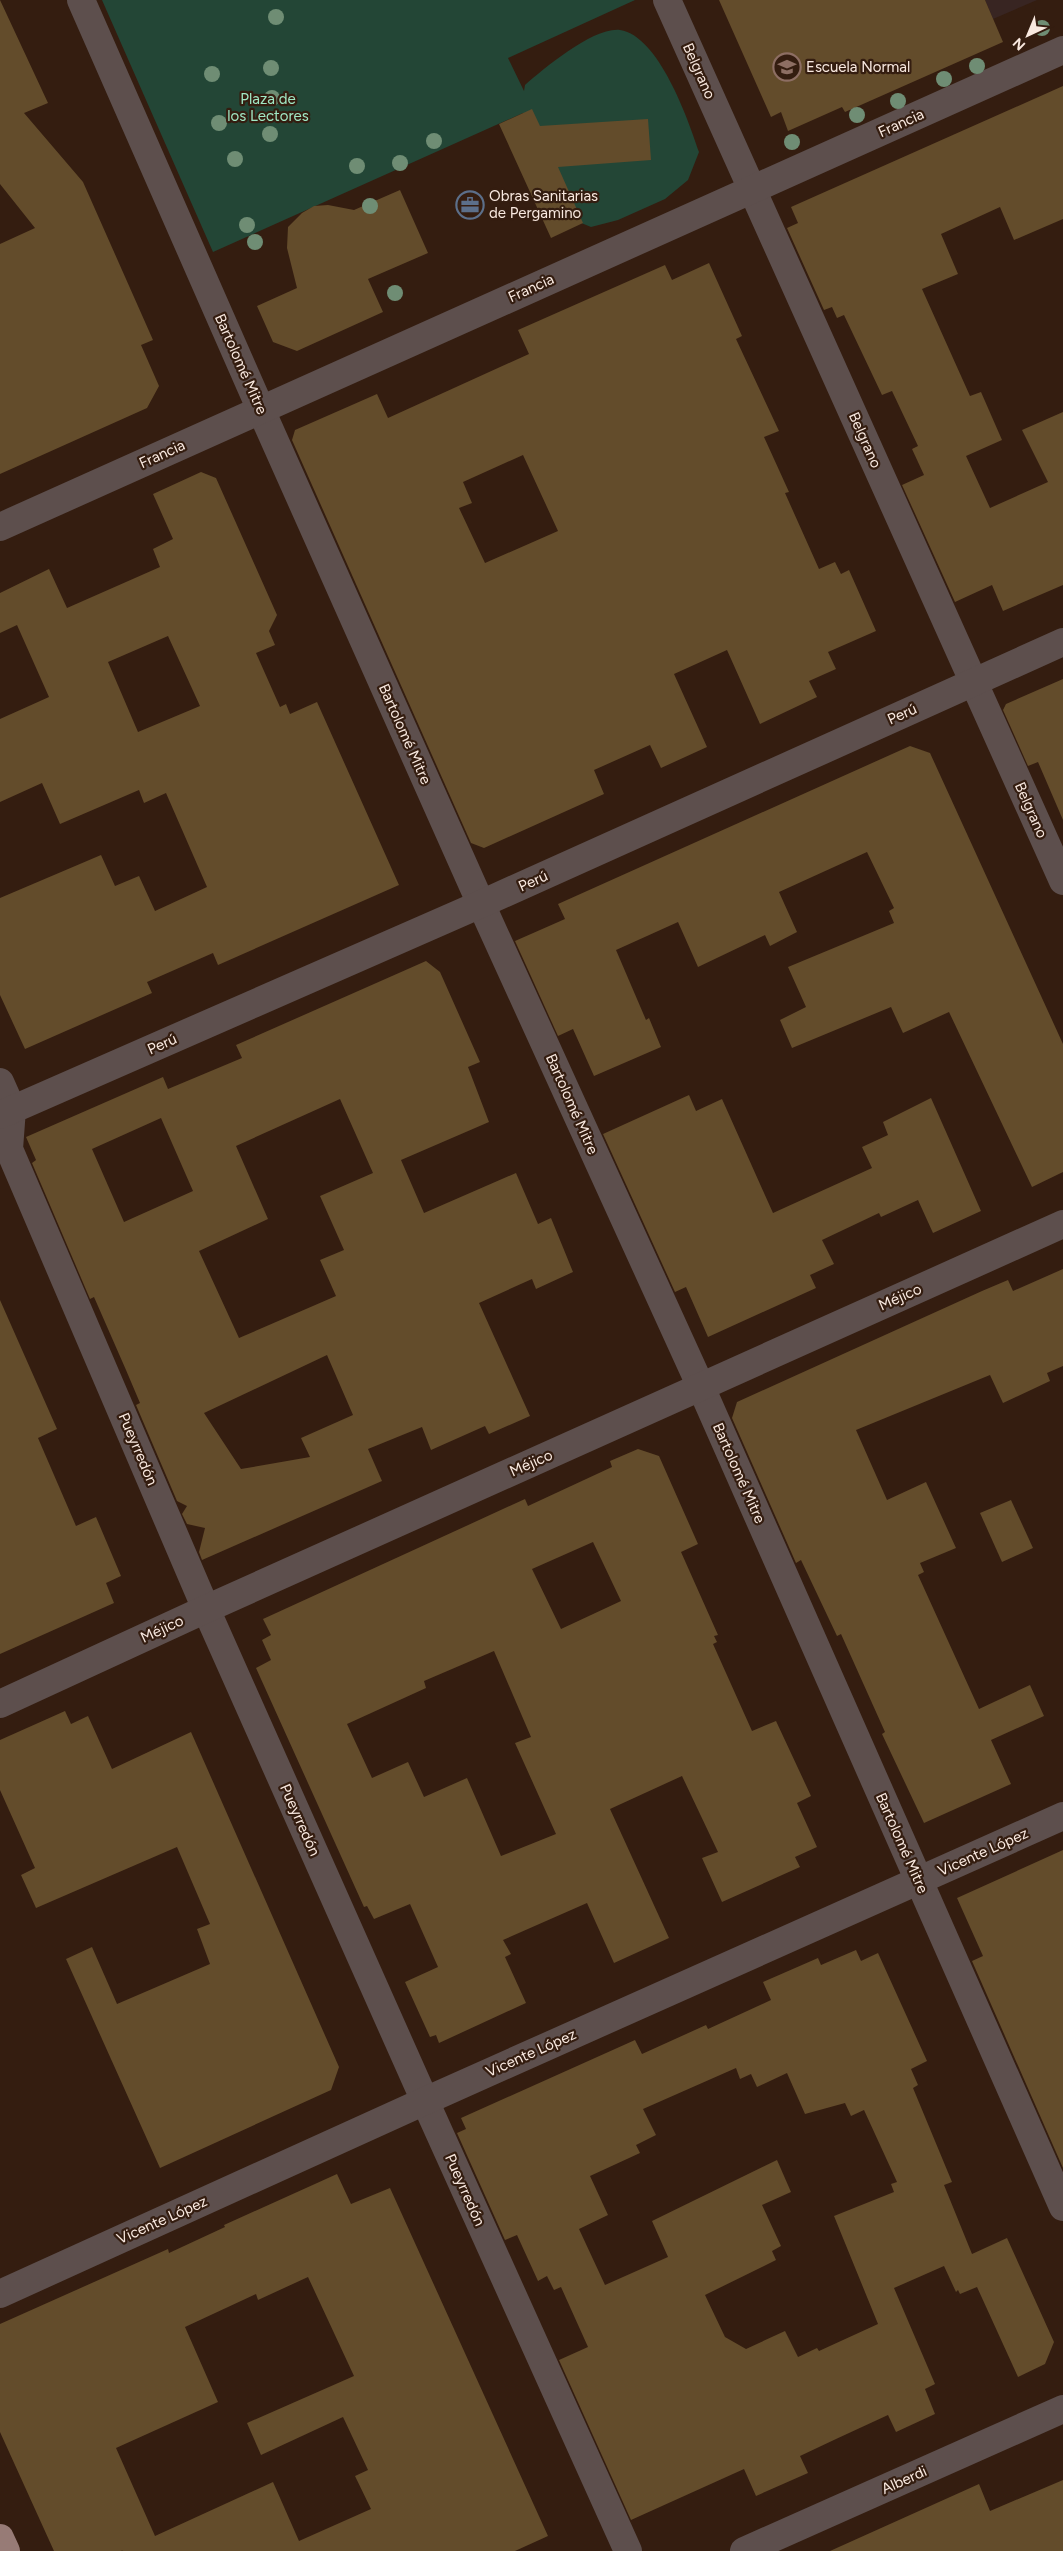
<svg xmlns="http://www.w3.org/2000/svg" width="1063" height="2551" viewBox="0 0 1063 2551" font-family="Figtree,sans-serif">
<style>
.education{fill:#382522}
.green{fill:#234636}
.building{fill:#634c2b;fill-rule:evenodd}
.lines{fill:none;stroke-linecap:round;stroke-linejoin:round}
.minor{stroke:#5d4f4d;stroke-width:28}
.primary{stroke:#977b76;stroke-width:28}
.tree{fill:#6f8d74}
.labels{text-anchor:middle;stroke-width:4.5;stroke-linejoin:round;paint-order:stroke}
.poi-label{font-size:15px;fill:#f9e9e0;stroke:#341d10;text-anchor:start}
.street-label{font-size:15px;fill:#f9e9e0;stroke:#341d10}
.park-label{font-size:15px;fill:#a0e8c5;stroke:#341d10}
</style>
<rect width="100%" height="100%" fill="#341d10"/>
<polygon class="education" points="985,0 1037,0 993,19"/>
<path class="green" d="M102,0h533l-127,58 16,33 1,-6c20,-17 68,-58 95,-55 39,6 68,89 79,122l-11,28 -23,19 -47,21 -27,7 -17,-7 -51,-107 -310,139z"/>
<g class="building">
<polygon points="0,0 48,103 24,113 83,182 153,340 141,345 159,386 147,408 0,474 0,244 35,228 0,184"/>
<polygon points="719,0 985,0 1003,42 845,112 842,107 788,131 781,112 771,117"/>
<polygon points="1063,86 1063,219 1014,240 1000,207 941,234 958,274 922,289 970,396 981,392 1002,440 966,456 990,508 1048,482 1022,430 1063,412 1063,585 1003,611 992,585 955,602 902,485 924,475 912,449 918,446 892,391 882,395 844,315 837,318 832,307 824,310 787,228 798,223 791,207"/>
<polygon points="532,109 540,126 648,119 651,160 558,167 583,223 551,238 499,124"/>
<polygon points="400,190 428,253 368,279 383,312 297,351 273,342 257,306 297,288 287,248 288,227 302,213 314,206 328,205 354,210"/>
<path d="M709,263l33,73 -6,3 43,92 -15,6 25,55 -4,1 34,76 16,-7 6,12 8,-4 27,61 -48,21 8,17 -27,12 8,16 -57,27 -33,-74 -53,24 33,73 -46,21 -11,-23 -56,25 10,24 -120,54 -13,-5 -179,-403 3,-10 82,-36 11,24 141,-64 -11,-24 147,-65 7,15zM523,455l35,76 -73,32 -26,-55 13,-5 -9,-21z"/>
<path d="M201,472l15,6 61,137 -8,16 6,14 -19,8 24,54 6,-3 4,10 27,-12 82,183 -181,80 -5,-12 -66,29 5,11 -127,56 -25,-54v-97l101,-43 14,31 24,-10 16,35 52,-24 -41,-94 -22,10 -5,-13 -79,34 -18,-41 -42,19v-83l49,-22 -32,-72 -17,8v-40l49,-24 18,39 93,-41 -7,-18 20,-10 -20,-45zM168,636l32,70 -62,26 -30,-70z"/>
<polygon points="1063,679 1063,820 1038,762 1028,766 1003,710 1006,704"/>
<polygon points="910,746 930,753 1063,1044 1063,1172 1032,1187 949,1012 903,1033 891,1007 792,1048 780,1020 806,1007 788,967 894,923 889,911 894,908 867,852 779,892 797,932 770,946 765,935 698,967 678,922 616,950 646,1020 649,1018 661,1047 594,1076 573,1029 558,1036 515,941 565,919 558,904"/>
<path d="M426,961l14,11 40,90 -12,5 21,55 -88,38 23,53 92,-40 22,51 13,-6 22,54 -37,17 -4,-10 -53,24 51,113 -41,18 -4,-8 -54,24 -9,-23 -54,22 14,32 -180,79 -3,-8 6,-24 -18,-4 -5,-10 5,-8 -10,-5 -41,-96 4,-2 -14,-33 -32,-73 -4,2 -58,-136 4,-3 -10,-23 137,-60 5,12 74,-31 -6,-13zM340,1099l33,74 -53,23 24,54 -24,10 16,36 -97,42 -40,-87 69,-32 -32,-73zM161,1118l32,73 -69,31 -32,-73zM327,1355l26,60 -52,23 9,19 -69,12 -37,-56z"/>
<polygon points="689,1095 696,1111 722,1099 773,1213 872,1168 862,1147 888,1135 883,1122 931,1098 981,1211 933,1233 918,1200 881,1217 879,1213 822,1240 834,1264 810,1275 816,1288 708,1337 686,1287 675,1292 603,1134"/>
<polygon points="1063,1269 1063,1366 1047,1373 1050,1381 1003,1403 990,1375 856,1430 887,1500 926,1482 956,1548 920,1563 924,1572 918,1575 979,1709 1030,1685 1044,1716 991,1740 1011,1784 924,1823 882,1734 885,1732 841,1634 837,1636 801,1560 796,1563 732,1418 737,1402 982,1291 1008,1280 1013,1291"/>
<polygon points="0,1300 57,1429 38,1438 76,1526 96,1517 121,1576 106,1583 114,1603 0,1654"/>
<path d="M638,1449l21,7 39,88 -17,8 37,83 -4,1 3,6 -4,2 39,87 24,-10 35,75 -14,7 20,44 -22,10 5,10 -78,35 -20,-44 16,-6 -36,-76 -72,33 59,129 -55,25 -27,-60 -84,37 8,14 -6,3 21,46 -87,40 -3,-8 -6,2 -25,-55 33,-15 -28,-63 -36,15 -7,-13 -3,1 -108,-239 15,-8 -9,-20 9,-5 -8,-16 262,-120 3,7 84,-39 -2,-6zM593,1542l28,59 -60,28 -29,-60zM494,1651l37,86 -16,6 41,91 -55,22 -34,-78 -43,19 -16,-35 -36,16 -25,-54 79,-36 -2,-7z"/>
<polygon points="1011,1500 1033,1548 1002,1562 980,1513"/>
<polygon points="65,1711 71,1724 88,1716 112,1769 191,1732 339,2067 331,2090 160,2168 66,1959 92,1947 117,2004 210,1964 197,1929 210,1924 177,1847 36,1908 21,1875 35,1868 0,1790 0,1740"/>
<polygon points="1063,1850 1063,2168 972,1961 983,1956 957,1898"/>
<path d="M856,1950l5,11 17,-8 49,108 -16,8 7,16 -5,3 39,94 -8,3 28,69 35,-16 47,104 -9,22 -27,13 -41,-90 -17,7 -2,-4 -2,2 -12,-26 -50,22 41,96 -10,5 10,25 -39,18 -8,-17 -52,24 -36,17 8,17 -52,23 -12,-27 -113,51 -72,-160 29,-13 -27,-60 -7,3 -7,-14 -9,5 -21,-46 -12,5 -48,-107 9,-4 -5,-11 174,-78 7,14 64,-29 2,4 63,-29 -8,-18 55,-24 3,7zM736,2068l4,11 11,-5 6,13 30,-14 18,41 40,-11 6,13 13,-6 33,72 -6,2 3,8 -60,24 44,108 -59,27 -2,-3 -19,9 -13,-26 -39,18 -21,-12 -20,-42 71,-35 -4,-9 9,-5 -19,-41 29,-13 -14,-32 -125,61 16,36 -63,28 -26,-56 29,-14 -18,-39 50,-23 -4,-8 20,-10 -13,-26z"/>
<path d="M337,2174l14,30 39,-16 158,348 -33,15h-394l11,-5 -11,5h-67l-54,-119v-108l168,-75 1,4 56,-26 -1,-2zM308,2277l46,99 -107,47 14,32 82,-38 25,53 -13,6 16,33 -72,32 -26,-59 -118,54 -39,-88 102,-46 -33,-75 71,-33 2,6z"/>
<polygon points="1063,2480 1063,2551 830,2551 979,2484 990,2511"/>
</g>
<g class="lines">
<g class="minor">
<polyline points="81,0 261,410 481,904 701,1387 1063,2207"/>
<polyline points="667,0 1063,881"/>
<polyline points="0,527 1063,50"/>
<polyline points="0,1082 12,1109 9,1149 206,1609 425,2101 628,2551"/>
<polyline points="0,1115 481,904 1063,642"/>
<polyline points="0,1704 206,1609 1063,1224"/>
<polyline points="0,2294 425,2101 1063,1816"/>
<polyline points="744,2551 1063,2409"/>
</g>
<polyline class="primary" points="0,2538 6,2551"/>
</g>
<g class="tree">
<circle cx="276" cy="17" r="8"/>
<circle cx="1042" cy="28" r="8"/>
<circle cx="977" cy="66" r="8"/>
<circle cx="271" cy="68" r="8"/>
<circle cx="212" cy="74" r="8"/>
<circle cx="944" cy="79" r="8"/>
<circle cx="272" cy="98" r="8"/>
<circle cx="898" cy="101" r="8"/>
<circle cx="857" cy="115" r="8"/>
<circle cx="219" cy="123" r="8"/>
<circle cx="270" cy="134" r="8"/>
<circle cx="434" cy="141" r="8"/>
<circle cx="792" cy="142" r="8"/>
<circle cx="235" cy="159" r="8"/>
<circle cx="400" cy="163" r="8"/>
<circle cx="357" cy="166" r="8"/>
<circle cx="370" cy="206" r="8"/>
<circle cx="247" cy="225" r="8"/>
<circle cx="255" cy="242" r="8"/>
<circle cx="395" cy="293" r="8"/>
</g>
<defs>
<g id="school-ring" transform="scale(1.4375)"><circle r="9.5" fill="#341d10" stroke="#8d6e63" stroke-width="1.5"/><path d="M0-5L7-2L0 1L-7-2ZM-4 1L0 2.5L4 1V4Q0 6-4 4Z" fill="#8d6e63"/></g>
<g id="office-ring" transform="scale(1.4375)"><circle r="9.5" fill="#341d10" stroke="#5c6f8a" stroke-width="1.5"/><path d="M-6-3h4V-5.5h4V-3h4V5H-6ZM-1-4.5V-3h2v-1.5ZM-6 0V1H6V0Z" fill="#5c6f8a"/></g>
</defs>
<g fill-rule="evenodd">
<use href="#school-ring" x="787" y="67"/>
<use href="#office-ring" x="470" y="205"/>
</g>
<g class="labels">
<g class="poi-label">
<text x="806" y="72">Escuela Normal</text>
<text x="489" y="201">Obras Sanitarias<tspan x="489" dy="17">de Pergamino</tspan></text>
</g>
<g class="street-label">
<text transform="translate(699 71) rotate(66)" y="5">Belgrano</text>
<text transform="translate(901 123) rotate(-24)" y="5">Francia</text>
<text transform="translate(531 288) rotate(-24)" y="5">Francia</text>
<text transform="translate(241 364) rotate(66)" y="5">Bartolomé Mitre</text>
<text transform="translate(865 440) rotate(66)" y="5">Belgrano</text>
<text transform="translate(162 454) rotate(-24)" y="5">Francia</text>
<text transform="translate(902 714) rotate(-24)" y="5">Perú</text>
<text transform="translate(405 734) rotate(66)" y="5">Bartolomé Mitre</text>
<text transform="translate(1031 810) rotate(66)" y="5">Belgrano</text>
<text transform="translate(533 881) rotate(-24)" y="5">Perú</text>
<text transform="translate(162 1044) rotate(-24)" y="5">Perú</text>
<text transform="translate(572 1104) rotate(66)" y="5">Bartolomé Mitre</text>
<text transform="translate(900 1297) rotate(-24)" y="5">Méjico</text>
<text transform="translate(138 1449) rotate(67)" y="5">Pueyrredón</text>
<text transform="translate(531 1463) rotate(-24)" y="5">Méjico</text>
<text transform="translate(739 1473) rotate(66)" y="5">Bartolomé Mitre</text>
<text transform="translate(162 1629) rotate(-25)" y="5">Méjico</text>
<text transform="translate(300 1820) rotate(66)" y="5">Pueyrredón</text>
<text transform="translate(902 1843) rotate(66)" y="5">Bartolomé Mitre</text>
<text transform="translate(983 1852) rotate(-24)" y="5">Vicente López</text>
<text transform="translate(531 2053) rotate(-24)" y="5">Vicente López</text>
<text transform="translate(465 2190) rotate(66)" y="5">Pueyrredón</text>
<text transform="translate(162 2220) rotate(-24)" y="5">Vicente López</text>
<text transform="translate(904 2480) rotate(-24)" y="5">Alberdi</text>
</g>
<g class="park-label">
<text x="268" y="104">Plaza de<tspan x="268" dy="17">los Lectores</tspan></text>
</g>
</g>
<g transform="translate(1028 35) rotate(224)" stroke="#341d10" stroke-width="4" paint-order="stroke">
<path d="M0-4L9 19L0 12L-9 19Z" fill="#f9e9e0"/>
<text y="-8" font-size="14" font-weight="bold" text-anchor="middle" fill="#f9e9e0">N</text>
</g>
</svg>
